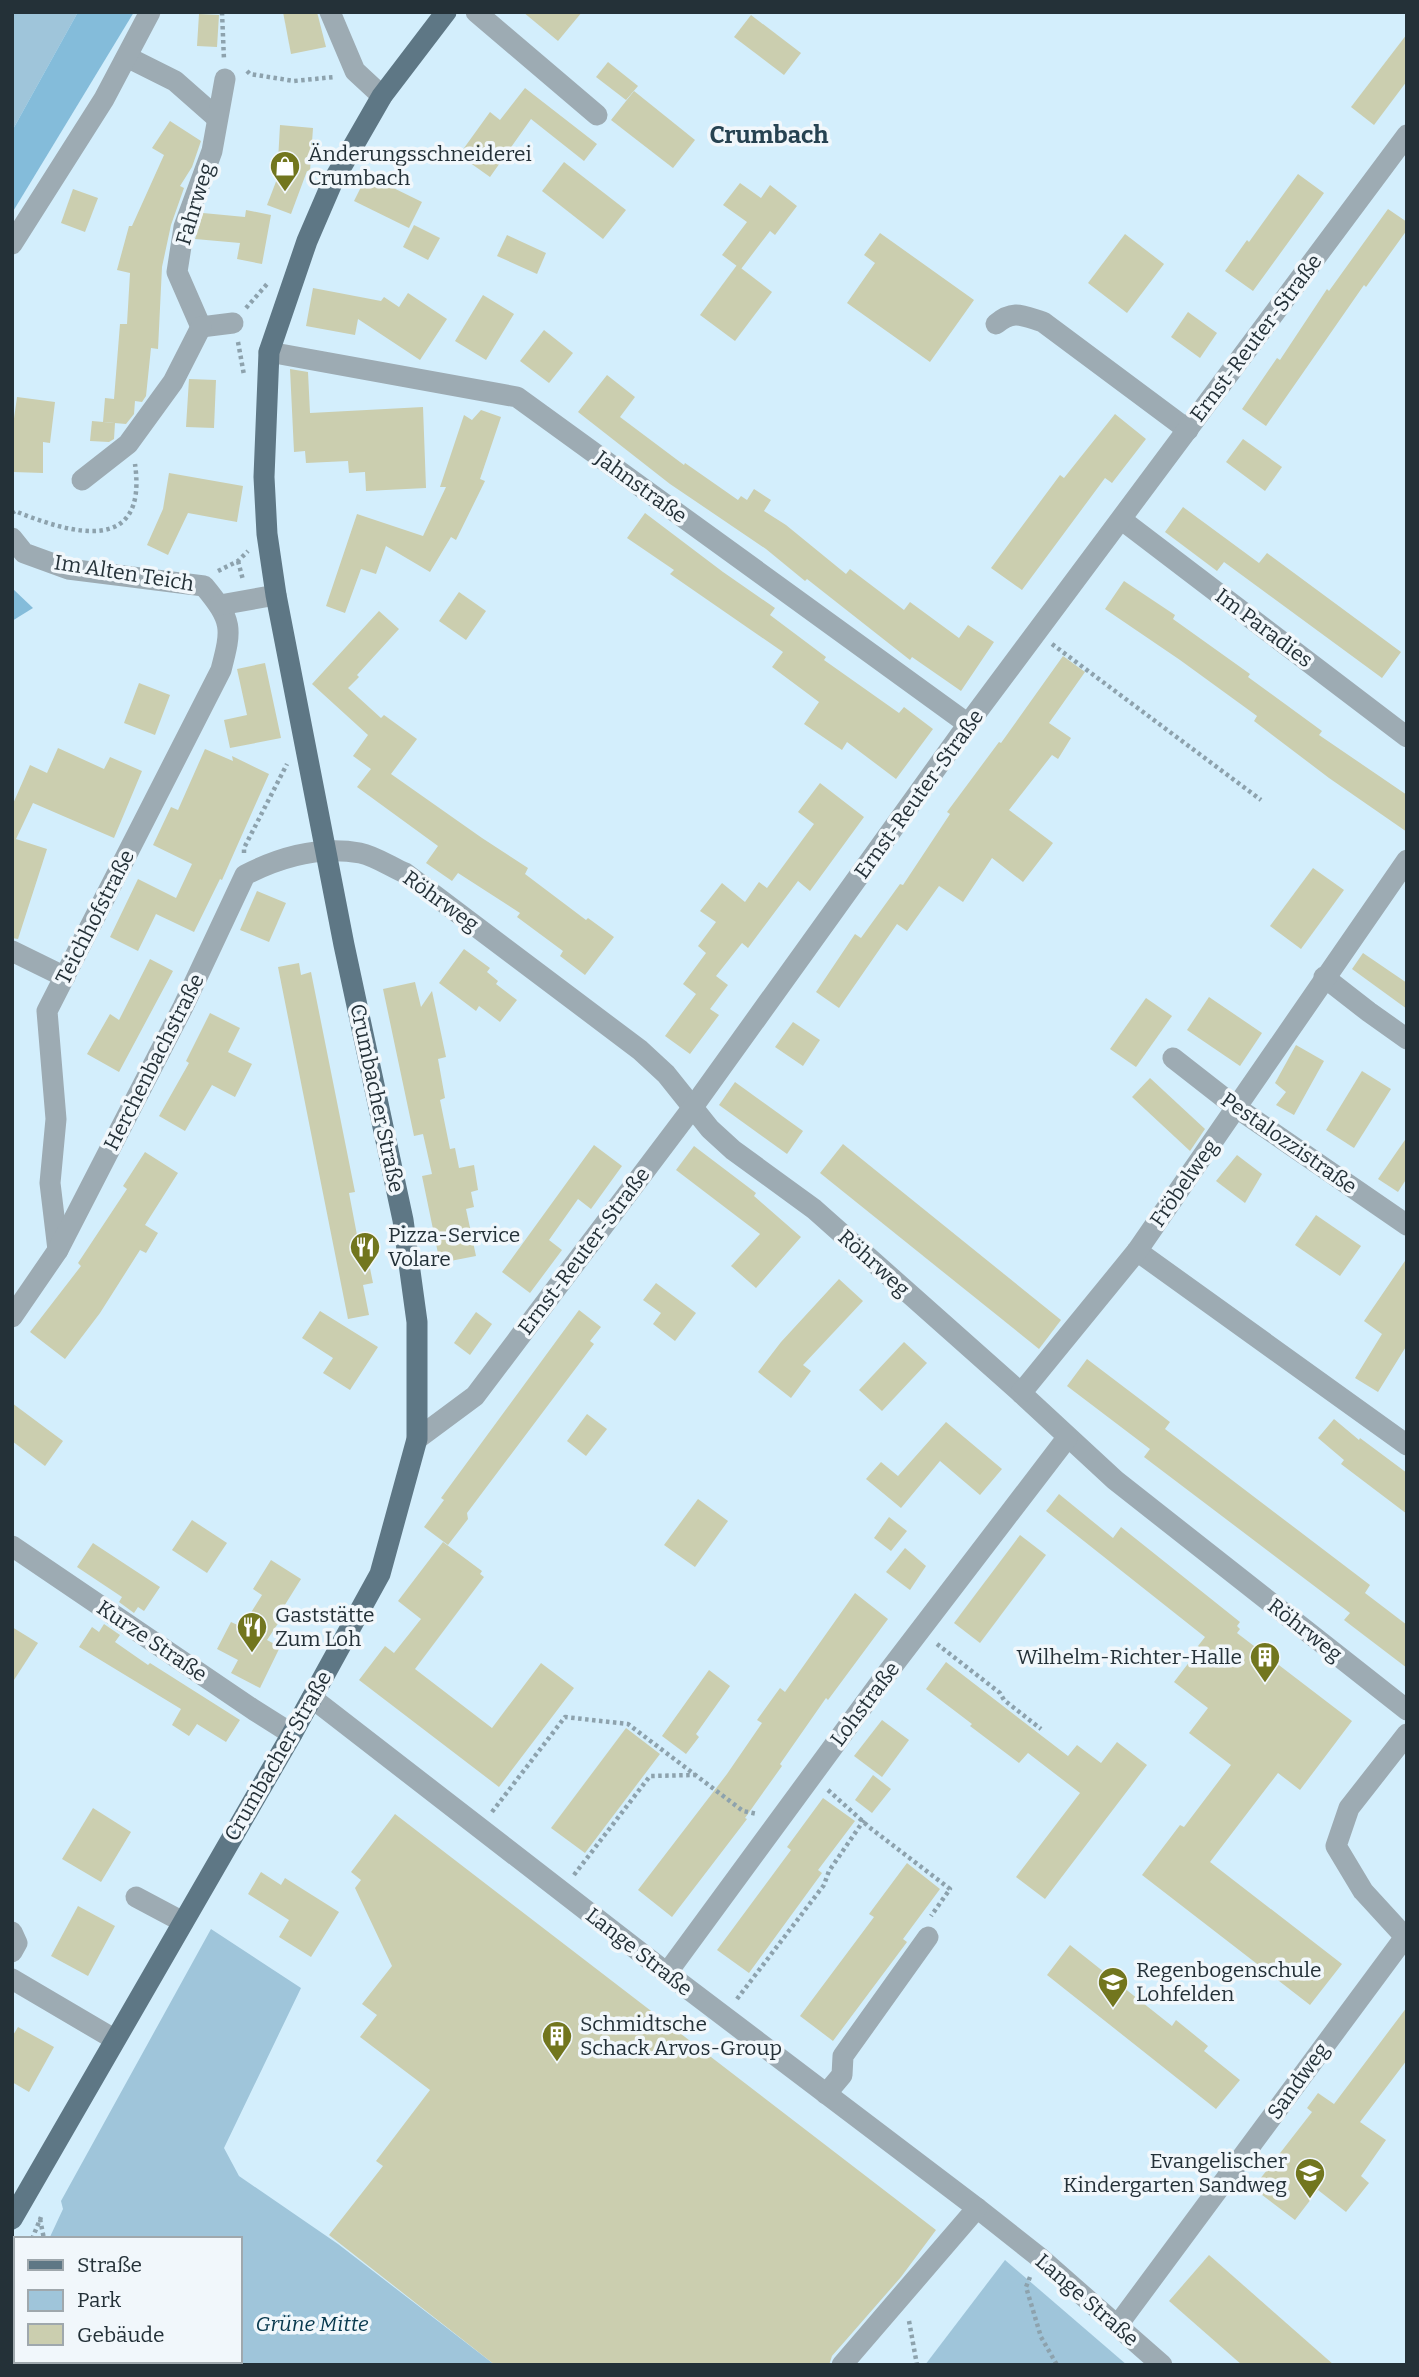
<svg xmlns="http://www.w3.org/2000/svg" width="1419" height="2377" viewBox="0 0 1419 2377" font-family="Bitter,serif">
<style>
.green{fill:#9fc5da}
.forest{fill:#84bcda}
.building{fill:#cbceaf}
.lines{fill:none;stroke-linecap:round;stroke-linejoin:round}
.path{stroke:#8da2ad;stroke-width:4.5;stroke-dasharray:3.5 3.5;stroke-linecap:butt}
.minor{stroke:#9dabb3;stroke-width:21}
.major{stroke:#5e7785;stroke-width:21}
.labels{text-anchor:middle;stroke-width:7;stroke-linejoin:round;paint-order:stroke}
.poi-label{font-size:21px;fill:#243138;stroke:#f1f7fb;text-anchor:start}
.street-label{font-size:21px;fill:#243138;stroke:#f1f7fb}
.park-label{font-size:21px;font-style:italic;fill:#08394e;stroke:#f1f7fb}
.quarter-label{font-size:24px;font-weight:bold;fill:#264251;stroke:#f1f7fb}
</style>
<rect width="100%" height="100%" fill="#d3eefc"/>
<g class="green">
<polygon points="12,12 78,12 12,131"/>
<polygon points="211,1929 301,1988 224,2148 239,2176 338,2244 495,2365 12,2365 12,2314 16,2306 16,2361 240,2361 240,2239 49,2239 63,2209 61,2201"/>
<polygon points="1005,2260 1127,2365 925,2365"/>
</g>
<g class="forest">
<polygon points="78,12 134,12 12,213 12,131"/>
<polygon points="12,588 33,608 12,621"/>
</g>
<g class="building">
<polygon points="283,12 317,12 326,47 291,54"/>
<polygon points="523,12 582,12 558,41"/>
<polygon points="199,14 219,15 217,47 197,46"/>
<polygon points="751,15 801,53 784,75 734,37"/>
<polygon points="1407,34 1407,81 1374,125 1351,107"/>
<polygon points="608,62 638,86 626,100 596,77"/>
<polygon points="525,88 597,144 584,161 531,119 490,177 459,155 490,112 500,120"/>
<polygon points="634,91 695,140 673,168 611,120"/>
<polygon points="170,121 201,141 192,167 180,186 184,188 171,225 162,267 158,349 151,348 146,396 142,402 135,401 134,414 126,424 103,422 105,398 114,399 120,324 127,324 130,273 117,270 129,226 132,226 164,155 152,148"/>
<polygon points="280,125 313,128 310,171 307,171 291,214 267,205 277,179"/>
<polygon points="564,162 626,210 603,239 542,191"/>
<polygon points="1298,174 1324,193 1253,291 1225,271 1247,240 1249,242"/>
<polygon points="367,175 422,202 409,228 354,201"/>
<polygon points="740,183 761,198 770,185 797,206 775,235 770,231 741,269 722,255 747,222 723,205"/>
<polygon points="73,189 98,198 85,232 61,223"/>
<polygon points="1388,209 1407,222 1407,230 1366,287 1364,285 1266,426 1242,409 1277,358 1280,360 1327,289 1329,291"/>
<polygon points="246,210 271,215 262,264 237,259 240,243 195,239 203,213 245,217"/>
<polygon points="414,225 440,238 428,260 403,247"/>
<polygon points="880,233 974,300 930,362 847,303 875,263 864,255"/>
<polygon points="1125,234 1164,264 1127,313 1088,283"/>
<polygon points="507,235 546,253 537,274 497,256"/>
<polygon points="737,265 772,292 735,341 700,315"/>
<polygon points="313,288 381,301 384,297 399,307 408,293 447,319 420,360 358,319 355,335 306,326"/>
<polygon points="483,295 514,314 486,360 455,341"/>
<polygon points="1188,312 1217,333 1200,358 1171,337"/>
<polygon points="544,330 573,353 549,383 520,361"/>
<polygon points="290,369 308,372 310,413 423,407 426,488 366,491 365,472 349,473 348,461 306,463 305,451 294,452"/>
<polygon points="607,375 635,397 620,417 684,465 685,463 738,500 741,496 747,500 754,489 771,500 764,511 786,525 846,574 850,569 904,610 910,602 959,638 968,625 994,642 961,691 912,657 910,660 807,579 805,581 766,549 670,484 578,412"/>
<polygon points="189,379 216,380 214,428 186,427"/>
<polygon points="17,397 55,402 50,443 43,442 43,473 13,472 12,433"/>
<polygon points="481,410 501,417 480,479 485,481 456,540 451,537 430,572 386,546 376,574 361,569 345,613 326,606 357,514 423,536 446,487 440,487 464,415 472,420"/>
<polygon points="1115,414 1146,439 1112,483 1105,478 1022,590 991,568 1060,475 1064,478"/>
<polygon points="92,421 115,423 114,439 109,442 90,441"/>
<polygon points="1243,439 1282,467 1265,491 1226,462"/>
<polygon points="169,473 243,486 237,522 188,513 168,555 147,545 163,509"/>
<polygon points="1183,507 1259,563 1267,553 1401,652 1382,678 1224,562 1217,571 1165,532"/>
<polygon points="645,513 723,572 775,608 770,615 826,657 824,660 899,713 904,707 933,729 896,779 847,742 842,750 804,724 819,702 772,667 783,652 670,574 674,570 627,538"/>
<polygon points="1124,581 1175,615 1173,619 1250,674 1248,677 1322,731 1319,735 1407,795 1407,832 1329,778 1254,721 1257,716 1180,660 1105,609"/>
<polygon points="459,592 486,611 466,640 439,621"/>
<polygon points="379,611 399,629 357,675 359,677 348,688 381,718 384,715 417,739 391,774 482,838 528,868 525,874 586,920 588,918 614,937 585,975 560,956 563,951 517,917 520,913 458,873 452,881 426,863 438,846 357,787 371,769 353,756 368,735 312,684"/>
<polygon points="1063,656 1085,672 1049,723 1071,738 1058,759 1052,755 1009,810 1053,843 1023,882 992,858 963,902 939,886 907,931 897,924 839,1008 816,992 855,934 861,938 900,884 903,885 950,814 947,812 999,742 1001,743"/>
<polygon points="265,663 281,738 230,748 224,720 247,715 237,669"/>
<polygon points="139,683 170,695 155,735 124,723"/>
<polygon points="58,748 104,769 110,757 142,771 114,838 33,803 16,839 47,849 18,939 12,938 12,806 30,765 47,773"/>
<polygon points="205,749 233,761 232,756 269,774 222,880 220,879 194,932 156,914 138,951 110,937 138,879 176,898 192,864 153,845 171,807 178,810"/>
<polygon points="820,783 864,817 810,891 798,881 748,948 742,943 716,976 728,985 710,1009 719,1015 690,1054 665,1036 696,994 683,984 706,953 698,946 716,922 700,911 722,883 745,902 759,882 767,888 814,824 798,812"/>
<polygon points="1313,868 1344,890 1301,949 1270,926"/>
<polygon points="257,891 286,903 269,942 240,930"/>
<polygon points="464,949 490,968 487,972 498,981 496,984 517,1000 500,1022 479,1006 476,1011 439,983"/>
<polygon points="1363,953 1407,983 1407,1009 1352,969"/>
<polygon points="150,959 173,971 119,1072 87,1054 110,1014 119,1020"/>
<polygon points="299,963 301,975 311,972 355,1192 349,1193 357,1235 363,1234 373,1283 363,1285 369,1315 348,1319 278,967"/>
<polygon points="415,982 421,1007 432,991 446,1057 438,1059 445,1098 440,1100 450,1149 455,1148 459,1168 474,1165 478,1190 471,1192 474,1207 466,1209 476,1256 440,1263 422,1176 432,1174 423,1134 414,1136 383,989"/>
<polygon points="1209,997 1262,1033 1240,1066 1187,1030"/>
<polygon points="1146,998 1172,1016 1136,1067 1110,1049"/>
<polygon points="210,1013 240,1028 228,1052 252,1064 235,1097 212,1085 185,1131 159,1116 189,1063 186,1061"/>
<polygon points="793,1022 820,1040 803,1066 775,1047"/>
<polygon points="1296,1045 1324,1061 1294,1115 1276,1105 1286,1092 1275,1083"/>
<polygon points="1362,1071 1391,1089 1354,1148 1326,1130"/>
<polygon points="1150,1078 1205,1129 1190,1151 1132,1097"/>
<polygon points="735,1082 803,1131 787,1154 719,1105"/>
<polygon points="1407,1137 1407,1178 1398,1192 1378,1179"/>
<polygon points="843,1144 1061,1320 1039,1349 820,1173"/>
<polygon points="594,1145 622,1166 591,1209 578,1199 549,1240 562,1250 530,1293 502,1272"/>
<polygon points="694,1146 756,1193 754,1196 801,1237 756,1288 731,1266 760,1234 676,1170"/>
<polygon points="145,1152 178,1173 145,1225 158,1233 146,1253 140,1250 100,1313 65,1359 30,1332 81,1266 78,1263 127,1189 123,1186"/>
<polygon points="1237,1155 1262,1174 1245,1203 1216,1181"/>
<polygon points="1316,1215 1361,1246 1340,1276 1295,1245"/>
<polygon points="1407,1258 1407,1345 1378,1392 1355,1378 1382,1334 1364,1321"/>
<polygon points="839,1279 863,1301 803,1365 811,1371 791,1398 758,1372 781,1342"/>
<polygon points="656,1283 696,1313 675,1341 653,1324 661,1313 643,1300"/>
<polygon points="579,1310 601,1327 590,1341 594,1344 467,1513 468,1519 448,1545 424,1527 444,1500 441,1498"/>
<polygon points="320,1311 378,1347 350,1390 323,1373 333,1358 302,1338"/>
<polygon points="476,1312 492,1324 470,1355 454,1343"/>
<polygon points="904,1342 927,1363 882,1411 859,1390"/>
<polygon points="1087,1359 1170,1422 1165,1429 1370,1585 1365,1593 1407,1625 1407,1668 1344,1620 1350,1613 1144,1457 1150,1449 1067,1386"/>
<polygon points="12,1403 63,1441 45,1466 12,1441"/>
<polygon points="587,1414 607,1429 586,1456 567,1441"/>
<polygon points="1334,1419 1359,1440 1360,1438 1407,1473 1407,1514 1341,1464 1344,1460 1318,1438"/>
<polygon points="946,1422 1002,1469 980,1495 940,1461 901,1508 866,1479 881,1462 898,1476"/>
<polygon points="1059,1494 1113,1538 1121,1527 1240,1622 1237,1626 1240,1629 1237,1633 1352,1721 1300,1790 1278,1773 1210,1862 1342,1964 1310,2005 1142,1875 1180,1825 1184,1827 1231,1765 1189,1733 1208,1708 1174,1682 1200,1648 1198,1646 1205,1637 1046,1511"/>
<polygon points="698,1499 728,1521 695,1567 664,1545"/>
<polygon points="889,1517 907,1531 891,1551 874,1538"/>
<polygon points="192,1520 227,1543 207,1573 172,1550"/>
<polygon points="1020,1535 1046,1555 980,1643 954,1623"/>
<polygon points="443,1542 482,1571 480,1574 484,1577 415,1669 492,1728 541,1663 574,1688 499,1787 359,1680 385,1646 394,1653 421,1619 398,1601"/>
<polygon points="93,1543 160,1587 144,1611 138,1607 134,1613 119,1602 122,1597 77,1567"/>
<polygon points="905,1548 926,1566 910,1590 886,1572"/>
<polygon points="271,1560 301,1579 283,1608 287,1610 267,1640 280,1647 260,1688 231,1673 238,1660 217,1649 231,1622 242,1627 262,1595 253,1589"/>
<polygon points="855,1593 888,1619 828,1700 826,1698 780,1764 782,1766 745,1818 747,1819 672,1917 638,1890 727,1774 762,1723 757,1720 780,1688 785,1692"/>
<polygon points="104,1624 120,1635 115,1642 148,1665 150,1663 240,1720 226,1742 197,1724 189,1736 172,1725 181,1709 79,1647 92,1627 99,1632"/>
<polygon points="12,1627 38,1643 12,1683"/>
<polygon points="946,1662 1068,1756 1077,1745 1101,1763 1117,1742 1147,1765 1045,1899 1016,1877 1080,1793 1028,1753 1019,1763 970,1726 972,1724 926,1689"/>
<polygon points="709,1670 730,1686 696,1734 699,1737 686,1754 662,1736"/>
<polygon points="882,1720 909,1740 882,1777 854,1756"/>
<polygon points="626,1728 660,1754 585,1853 551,1828"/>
<polygon points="873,1775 891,1789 872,1813 855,1800"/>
<polygon points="823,1798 855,1821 818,1870 822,1873 749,1973 717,1950 791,1850 787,1847"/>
<polygon points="93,1808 131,1832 101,1882 62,1859"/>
<polygon points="395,1814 936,2230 901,2277 832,2356 829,2365 495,2365 329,2235 383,2166 376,2161 430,2090 360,2037 377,2015 362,2004 392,1966 355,1888 361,1880 351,1872"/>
<polygon points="907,1863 940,1889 903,1939 907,1942 833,2041 800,2016 874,1917 869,1914"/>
<polygon points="261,1872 281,1885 285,1878 339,1912 311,1957 279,1937 289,1920 248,1894"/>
<polygon points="78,1906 115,1926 88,1976 51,1956"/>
<polygon points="1070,1945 1172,2026 1176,2020 1208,2046 1204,2051 1240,2080 1216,2109 1047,1975"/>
<polygon points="1407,2007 1407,2060 1360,2122 1386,2140 1361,2176 1369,2183 1346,2212 1318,2190 1295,2220 1253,2188 1312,2112 1307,2108 1318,2093 1334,2104"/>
<polygon points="18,2027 54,2047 29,2092 12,2082 12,2037"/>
<polygon points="1209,2255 1334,2365 1242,2365 1169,2301"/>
</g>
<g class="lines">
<g class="path">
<polyline points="222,12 224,60"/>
<polyline points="247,71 250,74 294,81 334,77"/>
<polyline points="246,308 268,283"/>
<polyline points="238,342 244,375"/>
<path d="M12,513l3,-2c54,22 133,46 120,-47"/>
<polyline points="238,561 243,580"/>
<polyline points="218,571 238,561 248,551"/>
<polyline points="1052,644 1261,800"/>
<polyline points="244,853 244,848 287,764"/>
<polyline points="937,1644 1000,1693 1004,1700 1041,1729"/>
<polyline points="828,1790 869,1827 950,1889 931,1916"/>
<polyline points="492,1812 565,1717 628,1724 743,1811 757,1814"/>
<polyline points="574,1875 650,1776 695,1775"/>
<polyline points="737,1999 824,1885 829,1871 864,1820"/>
<polyline points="40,2219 44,2239"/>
<polyline points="32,2239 41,2217"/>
<polyline points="1030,2277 1026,2287 1041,2337 1057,2365"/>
<polyline points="12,2280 16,2273"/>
<polyline points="909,2321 917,2365"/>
<polyline points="61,2361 61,2365"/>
</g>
<g class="minor">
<polyline points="330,12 355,71 382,96"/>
<polyline points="476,12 597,115"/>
<polyline points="127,57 175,81 217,118"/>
<polyline points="12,244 104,99 150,12"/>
<path d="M996,324c18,-15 27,-8 47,-2l145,108"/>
<polyline points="201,327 177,272 184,227 212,151 225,79"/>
<polyline points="201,327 233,323"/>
<polyline points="269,352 517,397 968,724"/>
<polyline points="82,480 128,444 173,382 201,327"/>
<polyline points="1122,520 1407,737"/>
<path d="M12,538l12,15 44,16 136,17c29,35 28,42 17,84l-174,341 9,108 -6,64 8,67"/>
<polyline points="220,605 276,595"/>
<polyline points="12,951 65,977"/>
<polyline points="1324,977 1369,1012 1407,1039"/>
<polyline points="1173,1058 1237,1108 1407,1225"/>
<polyline points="1137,1251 1407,1445"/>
<path d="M12,1317l46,-67 125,-243 62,-132c35,-18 76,-29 115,-22 15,3 31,14 45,20l235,177 26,24 44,55 23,21 81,59 207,184 94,87 292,230"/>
<polyline points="1021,1393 1137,1251 1407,860"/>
<polyline points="417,1439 475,1396 693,1107 968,724 1407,135"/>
<polyline points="12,1546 254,1710 292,1734"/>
<polyline points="312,1698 667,1973 977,2208 1039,2257 1162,2365"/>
<polyline points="1407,1734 1349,1808 1336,1846 1363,1891 1407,1939"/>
<polyline points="136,1897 183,1922"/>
<polyline points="12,1932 17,1943 12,1952"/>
<polyline points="667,1973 885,1676 1067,1438"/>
<polyline points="12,1979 114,2039"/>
<polyline points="826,2094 842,2075 843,2056 928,1937"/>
<polyline points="1117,2326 1405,1937"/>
<polyline points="842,2365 977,2208"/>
</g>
<polyline class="major" points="12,2219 292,1734 380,1574 417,1439 417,1322 403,1220 344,945 276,595 267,534 264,477 269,352 307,241 332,183 382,96 446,12"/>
</g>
<defs>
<g id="shop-pin" transform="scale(1.575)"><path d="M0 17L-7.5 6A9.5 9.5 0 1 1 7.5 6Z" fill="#72761e" stroke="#f1f7fb"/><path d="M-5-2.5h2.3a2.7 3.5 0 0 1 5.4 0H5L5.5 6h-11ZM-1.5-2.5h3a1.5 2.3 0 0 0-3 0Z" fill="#fff"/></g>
<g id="restaurant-pin" transform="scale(1.575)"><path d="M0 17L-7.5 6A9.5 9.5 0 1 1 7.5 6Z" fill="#72761e" stroke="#f1f7fb"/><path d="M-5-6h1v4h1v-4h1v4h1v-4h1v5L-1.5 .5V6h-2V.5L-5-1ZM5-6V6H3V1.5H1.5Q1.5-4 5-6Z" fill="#fff"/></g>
<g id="building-pin" transform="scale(1.575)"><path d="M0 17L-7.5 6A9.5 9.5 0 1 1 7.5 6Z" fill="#72761e" stroke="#f1f7fb"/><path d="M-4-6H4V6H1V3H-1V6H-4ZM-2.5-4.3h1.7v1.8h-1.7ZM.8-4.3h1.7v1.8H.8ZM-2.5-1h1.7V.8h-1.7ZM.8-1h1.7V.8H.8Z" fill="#fff"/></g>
<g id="school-pin" transform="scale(1.575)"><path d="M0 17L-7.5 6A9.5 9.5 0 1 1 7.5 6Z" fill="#72761e" stroke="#f1f7fb"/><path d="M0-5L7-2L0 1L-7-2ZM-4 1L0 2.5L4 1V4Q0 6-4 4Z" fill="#fff"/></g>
</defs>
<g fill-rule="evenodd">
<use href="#shop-pin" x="285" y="166"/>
<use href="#restaurant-pin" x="365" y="1247"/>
<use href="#restaurant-pin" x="252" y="1627"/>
<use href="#building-pin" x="1265" y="1657"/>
<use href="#school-pin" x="1113" y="1982"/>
<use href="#building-pin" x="557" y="2036"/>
<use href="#school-pin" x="1310" y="2173"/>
</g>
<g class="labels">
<g class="poi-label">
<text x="308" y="161">Änderungsschneiderei<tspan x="308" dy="24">Crumbach</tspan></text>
<text x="388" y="1242">Pizza-Service<tspan x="388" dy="24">Volare</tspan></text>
<text x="275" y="1622">Gaststätte<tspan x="275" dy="24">Zum Loh</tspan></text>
<text x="1242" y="1664" text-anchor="end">Wilhelm-Richter-Halle</text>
<text x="1136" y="1977">Regenbogenschule<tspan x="1136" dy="24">Lohfelden</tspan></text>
<text x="580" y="2031">Schmidtsche<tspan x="580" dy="24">Schack Arvos-Group</tspan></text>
<text x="1287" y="2168" text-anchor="end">Evangelischer<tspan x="1287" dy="24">Kindergarten Sandweg</tspan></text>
</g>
<g class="street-label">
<text transform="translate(195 204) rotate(-73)" y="7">Fahrweg</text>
<text transform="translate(1256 338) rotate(-53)" y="7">Ernst-Reuter-Straße</text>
<text transform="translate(641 487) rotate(36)" y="7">Jahnstraße</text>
<text transform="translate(124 573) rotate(9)" y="7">Im Alten Teich</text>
<text transform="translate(1264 628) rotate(37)" y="7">Im Paradies</text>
<text transform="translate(919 794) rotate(-54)" y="7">Ernst-Reuter-Straße</text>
<text transform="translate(441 901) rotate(36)" y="7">Röhrweg</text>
<text transform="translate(95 917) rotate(-63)" y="7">Teichhofstraße</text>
<text transform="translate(154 1062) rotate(-63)" y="7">Herchenbachstraße</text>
<text transform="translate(377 1098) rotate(78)" y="7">Crumbacher Straße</text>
<text transform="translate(1289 1143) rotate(35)" y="7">Pestalozzistraße</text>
<text transform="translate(1184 1183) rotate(-55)" y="7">Fröbelweg</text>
<text transform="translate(584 1251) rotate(-53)" y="7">Ernst-Reuter-Straße</text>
<text transform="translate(874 1263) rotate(42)" y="7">Röhrweg</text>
<text transform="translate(1305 1630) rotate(38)" y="7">Röhrweg</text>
<text transform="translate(152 1641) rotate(34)" y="7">Kurze Straße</text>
<text transform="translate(865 1704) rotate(-53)" y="7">Lohstraße</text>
<text transform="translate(278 1756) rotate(-60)" y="7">Crumbacher Straße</text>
<text transform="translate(639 1952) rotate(38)" y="7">Lange Straße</text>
<text transform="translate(1298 2081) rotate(-54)" y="7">Sandweg</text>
<text transform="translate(1087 2300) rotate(41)" y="7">Lange Straße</text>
</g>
<g class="park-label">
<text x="312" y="2331">Grüne Mitte</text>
</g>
<g class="quarter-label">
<text x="769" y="143">Crumbach</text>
</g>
</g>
<rect width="1419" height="2377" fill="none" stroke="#243138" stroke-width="28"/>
<rect x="14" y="2237" width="228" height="126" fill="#f1f7fb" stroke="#9fa8ad" stroke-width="2"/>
<rect x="28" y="2260" width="35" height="10" fill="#5e7785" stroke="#9fa8ad" stroke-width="2"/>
<text x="77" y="2272" font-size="21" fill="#243138">Straße</text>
<rect x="28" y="2290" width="35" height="21" fill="#9fc5da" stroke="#9fa8ad" stroke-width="2"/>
<text x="77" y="2307" font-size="21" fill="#243138">Park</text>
<rect x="28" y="2324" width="35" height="21" fill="#cbceaf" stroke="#9fa8ad" stroke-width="2"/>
<text x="77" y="2342" font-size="21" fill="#243138">Gebäude</text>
</svg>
